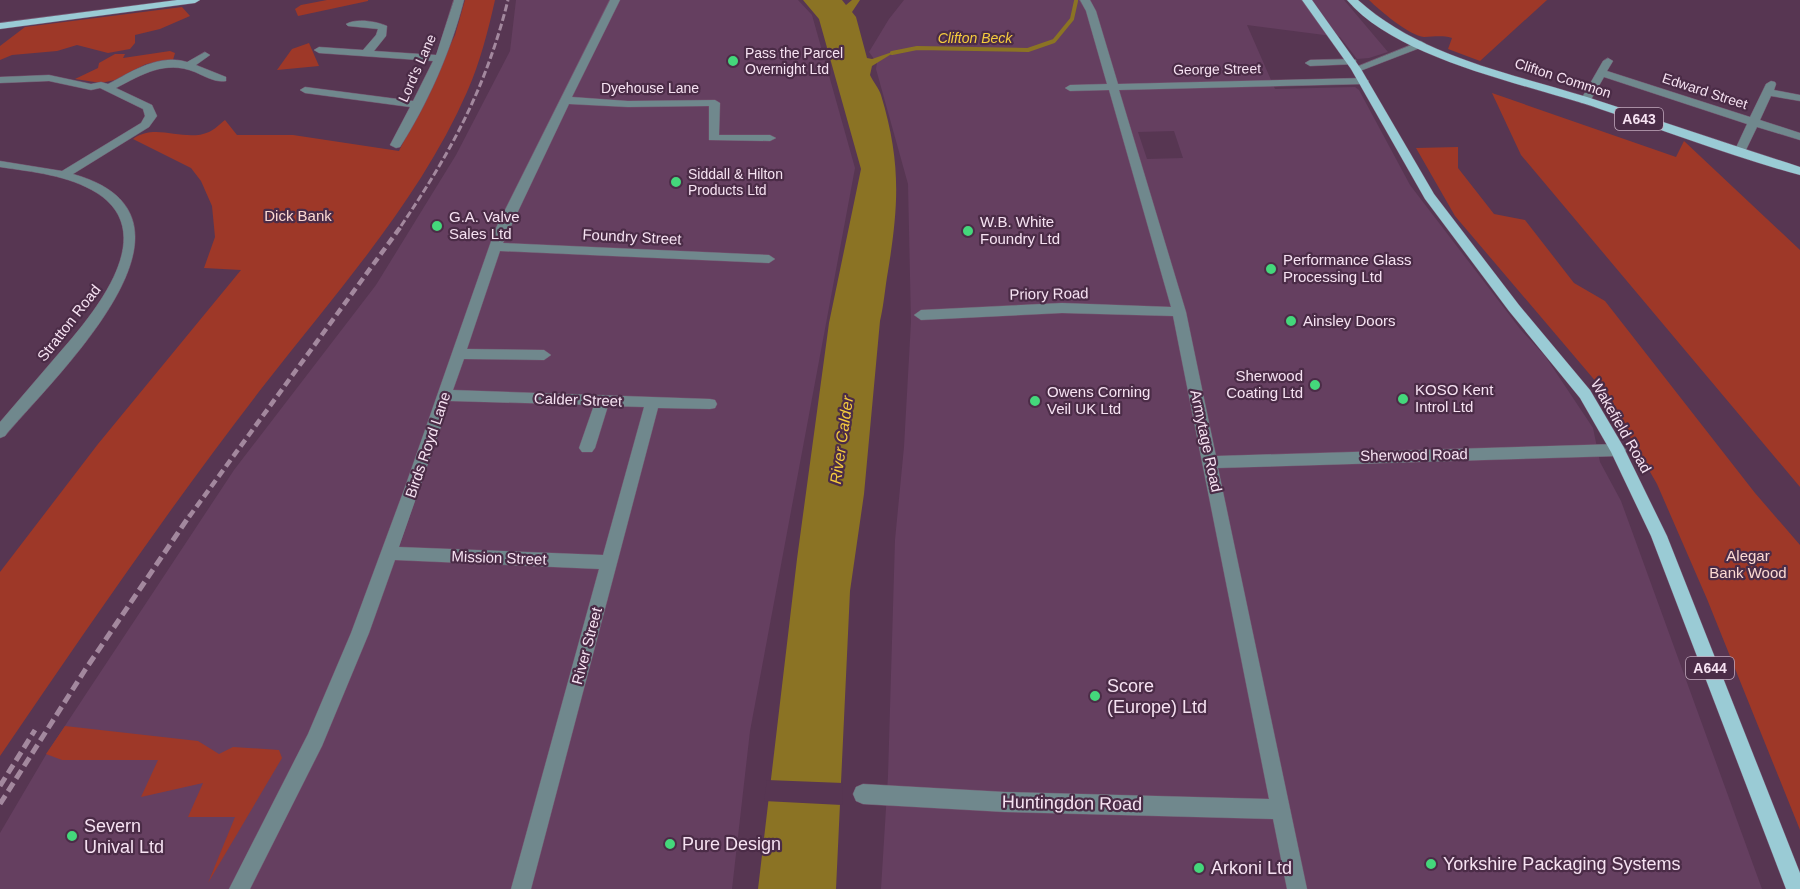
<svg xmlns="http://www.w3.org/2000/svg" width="1800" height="889" font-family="Helvetica,sans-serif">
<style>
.built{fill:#653f60;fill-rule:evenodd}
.green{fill:#9e3828}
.water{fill:#8b7324}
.pier{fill:#573652}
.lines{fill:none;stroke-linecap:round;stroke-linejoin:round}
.stream{stroke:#8b7324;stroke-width:4}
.minor-casing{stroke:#74556f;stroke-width:1}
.major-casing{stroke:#74556f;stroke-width:1}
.minor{fill:#70888d;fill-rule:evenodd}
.major{fill:#9acbd5;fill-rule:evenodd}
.rail-far2{stroke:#a3889e;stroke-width:3;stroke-dasharray:7 3;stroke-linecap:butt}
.rail-far1{stroke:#a3889e;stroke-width:4.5;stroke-dasharray:8 4.5;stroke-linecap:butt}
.rail{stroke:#a3889e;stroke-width:5;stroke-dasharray:10 5;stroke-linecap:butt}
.poi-dot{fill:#44d77b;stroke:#4b2c47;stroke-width:2}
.labels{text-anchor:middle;stroke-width:4.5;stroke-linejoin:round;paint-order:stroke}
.far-water-label{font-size:14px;font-style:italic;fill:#f6cc3e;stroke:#4b2c47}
.far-poi-label{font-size:14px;fill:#f6e2f2;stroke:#4b2c47;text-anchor:start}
.far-street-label{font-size:14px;fill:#f6e2f2;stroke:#4b2c47}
.shield{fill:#4b2c47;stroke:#c3abbf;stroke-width:1.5}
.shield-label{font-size:14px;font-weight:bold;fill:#f6e2f2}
.park-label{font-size:15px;fill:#fbd9d2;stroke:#4b2c47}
.poi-label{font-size:15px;fill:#f6e2f2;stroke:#4b2c47;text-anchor:start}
.street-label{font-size:15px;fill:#f6e2f2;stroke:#4b2c47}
.water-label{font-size:16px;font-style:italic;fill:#f6cc3e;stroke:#4b2c47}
.near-poi-label{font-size:18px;fill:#f6e2f2;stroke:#4b2c47;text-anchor:start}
.near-street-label{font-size:18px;fill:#f6e2f2;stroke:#4b2c47}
</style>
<rect width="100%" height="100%" fill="#573652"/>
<g class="built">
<polygon points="516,0 798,0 812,15 855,168 750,731 732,889 0,889 0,833 47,753 234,470 376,285 456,155 510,51"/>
<path d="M904,0H1344L1388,52L1369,58L1357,59L1340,37L1247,25L1275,89L1355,87L1359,90L1410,185L1521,330L1545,356L1593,428L1600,462L1621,501L1762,889H881L888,776L895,540L904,447L911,322L908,184L876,69L877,63L869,52L889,19ZM1174,131L1183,158L1147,159L1138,132Z"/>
</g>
<g class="green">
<polygon points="327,0 368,0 368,1 298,16 295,9 301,5"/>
<path d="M465,0H495C488,31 480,63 467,92C419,201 338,290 265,384C172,504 85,631 0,756V572L98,444L241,270L204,268L215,237L212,206L201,181L191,168L133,139C156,122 184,143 209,132C214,130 220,124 225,120L237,135H293L399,151L455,35Z"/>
<path d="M1369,0H1547L1480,61L1448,49L1452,38C1441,35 1434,37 1424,37C1410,36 1379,10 1369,0Z"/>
<polygon points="182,7 190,16 160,29 135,35 135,43 130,49 108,53 77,45 57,51 12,55 0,60 0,46 25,27"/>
<polygon points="309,43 319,66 277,70 292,49"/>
<polygon points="170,51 175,53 173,60 146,64 115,80 101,83 75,79 98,68 99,63 115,54 125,54 123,58"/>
<polygon points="1492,93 1676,157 1684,141 1800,250 1800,487 1521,155"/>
<polygon points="1458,147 1458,168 1494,214 1525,220 1574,283 1605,301 1755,493 1800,545 1800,830 1707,599 1657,484 1603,390 1455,216 1416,148"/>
<polygon points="65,726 198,741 219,754 233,747 279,750 282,758 208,883 235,817 188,817 203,783 141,797 158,760 62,760 46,754"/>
</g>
<path class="water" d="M803,0H842L846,5L852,0H860L852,12L856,17L867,58L872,59L898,50L872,66L870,75C873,82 879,88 881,95C901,161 899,204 888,271C885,288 884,304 880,321L864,494L850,591L836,889H758L797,559L829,323L861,169L819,19Z"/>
<polygon class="pier" points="767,780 843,783 842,805 764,801"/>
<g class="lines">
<polyline class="stream" points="892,53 917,48 1028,50 1054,41 1072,19 1076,1"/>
<g class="minor-casing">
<g id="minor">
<path d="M454,0H464C451,51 428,103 400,147L396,148L390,145L410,107L305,93L300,90L305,87L413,101L433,61L319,53L314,50L319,47L363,50L376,35L378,29L348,26L346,24C356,18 376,21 387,26L386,36L374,51L436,55Z"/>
<path d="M610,0H620L572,97L628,101L715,100L720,103L719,135H770L776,138L770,141L709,140V106L628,107L569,104L503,243L769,255L775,259L769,263L500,251L467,349L544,350L551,355L544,360L464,359L453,390L710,399L715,400L717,404L715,408L710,409L658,408L531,889H511L599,569L395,560L369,633L322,746L250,889H229L308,734L351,633L405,487L495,230ZM450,401L594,405L579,448L582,452H592L595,448L608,406L644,407L603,555L399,547Z"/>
<polygon points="1080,0 1090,0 1096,11 1118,84 1364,78 1369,81 1364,84 1119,90 1186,312 1216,456 1618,444 1623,446 1626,450 1623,454 1618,456 1218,468 1307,889 1287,889 1273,819 1005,812 863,804 856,801 853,794 856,787 863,784 1005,792 1269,799 1173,316 1062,313 921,320 914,315 921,310 1062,303 1171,307 1109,90 1070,91 1065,88 1070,85 1107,84 1086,11"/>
<polygon points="1421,41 1426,44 1425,46 1360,71 1351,69"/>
<path d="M205,52L210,55L196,65L226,77V81C216,83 204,76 195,72C165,60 143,74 116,88L152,105L157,116L149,127L73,174C226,217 54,377 5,436L0,438V422C18,401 36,380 54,359C88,320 164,236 97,193C68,175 33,172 0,167V161L62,171L141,123L145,116L143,109L100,88L91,90L49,81L0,83V77L49,75L91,84L101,82L108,84C131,72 159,53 187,62Z"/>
<polygon points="1608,58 1613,61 1607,71 1750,117 1766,84 1771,81 1775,82 1776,84 1774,90 1800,95 1800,101 1771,96 1760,120 1800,133 1800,140 1757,127 1744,154 1736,154 1734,152 1747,124 1604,77 1589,103 1581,103 1580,101 1603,61"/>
<polygon points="1352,59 1356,60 1356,64 1310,66 1305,63 1310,60"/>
</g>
</g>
<g class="major-casing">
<g id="major">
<polygon points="177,0 200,0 195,3 0,29 0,23"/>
<polygon points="1302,0 1312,0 1361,69 1434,194 1519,305 1590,390 1623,446 1667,536 1800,873 1800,889 1786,889 1651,536 1611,452 1580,398 1509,311 1425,199 1351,69"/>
<path d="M1347,0H1358C1420,56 1509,73 1587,97C1658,120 1729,144 1800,167V175C1733,157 1666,131 1600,109C1527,84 1398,60 1347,0Z"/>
</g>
</g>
<use href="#minor" class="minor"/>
<use href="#major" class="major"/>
<path class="rail-far2" d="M401,226C451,152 486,88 508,0"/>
<polyline class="rail-far1" points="189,517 402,225"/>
<g class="rail">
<polyline points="0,786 35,730"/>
<polyline points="0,804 85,670 190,515"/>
</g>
</g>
<g class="poi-dot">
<circle cx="733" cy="61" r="6"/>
<circle cx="676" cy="182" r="6"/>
<circle cx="437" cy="226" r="6"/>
<circle cx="968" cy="231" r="6"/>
<circle cx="1271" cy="269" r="6"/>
<circle cx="1291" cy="321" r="6"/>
<circle cx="1315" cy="385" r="6"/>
<circle cx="1403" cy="399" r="6"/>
<circle cx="1035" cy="401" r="6"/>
<circle cx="1095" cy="696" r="6"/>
<circle cx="72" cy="836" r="6"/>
<circle cx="670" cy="844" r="6"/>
<circle cx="1431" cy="864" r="6"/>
<circle cx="1199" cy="868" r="6"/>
</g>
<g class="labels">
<g class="far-water-label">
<text x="975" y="43">Clifton Beck</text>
</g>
<g class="far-poi-label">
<text x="745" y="58">Pass the Parcel<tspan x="745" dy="16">Overnight Ltd</tspan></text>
<text x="688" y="179">Siddall &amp; Hilton<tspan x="688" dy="16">Products Ltd</tspan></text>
</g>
<g class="far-street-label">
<text transform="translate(417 68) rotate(-66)" y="5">Lord's Lane</text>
<text transform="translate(1217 69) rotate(-1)" y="5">George Street</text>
<text transform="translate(1563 78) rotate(18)" y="5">Clifton Common</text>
<text x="650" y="93">Dyehouse Lane</text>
<text transform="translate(1705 91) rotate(18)" y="5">Edward Street</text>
</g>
<g class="shield">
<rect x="1615" y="108" width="48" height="22" rx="4.5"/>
<rect x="1686" y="657" width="48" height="22" rx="4.5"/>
</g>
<g class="shield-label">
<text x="1639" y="124">A643</text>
<text x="1710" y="673">A644</text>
</g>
<g class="park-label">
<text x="298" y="221">Dick Bank</text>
<text x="1748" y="561">Alegar<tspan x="1748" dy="17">Bank Wood</tspan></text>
</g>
<g class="poi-label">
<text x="449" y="222">G.A. Valve<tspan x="449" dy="17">Sales Ltd</tspan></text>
<text x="980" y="227">W.B. White<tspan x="980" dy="17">Foundry Ltd</tspan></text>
<text x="1283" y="265">Performance Glass<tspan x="1283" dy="17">Processing Ltd</tspan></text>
<text x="1303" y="326">Ainsley Doors</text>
<text x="1303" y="381" text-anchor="end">Sherwood<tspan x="1303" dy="17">Coating Ltd</tspan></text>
<text x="1415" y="395">KOSO Kent<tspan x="1415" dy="17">Introl Ltd</tspan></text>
<text x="1047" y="397">Owens Corning<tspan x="1047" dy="17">Veil UK Ltd</tspan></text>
</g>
<g class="street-label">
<text transform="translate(632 237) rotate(3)" y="5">Foundry Street</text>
<text transform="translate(1049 294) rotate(-1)" y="5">Priory Road</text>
<text transform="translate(69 323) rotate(-52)" y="5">Stratton Road</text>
<text transform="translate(578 400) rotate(2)" y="5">Calder Street</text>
<text transform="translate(1621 426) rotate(60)" y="5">Wakefield Road</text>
<text transform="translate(1206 441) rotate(78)" y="5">Armytage Road</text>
<text transform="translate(428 445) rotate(-71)" y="5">Birds Royd Lane</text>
<text transform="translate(1414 455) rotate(-1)" y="5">Sherwood Road</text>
<text transform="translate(499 558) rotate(2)" y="5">Mission Street</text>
<text transform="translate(587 646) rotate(-75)" y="5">River Street</text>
</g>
<g class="water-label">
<text transform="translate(841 440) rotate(-82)" y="6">River Calder</text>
</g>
<g class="near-poi-label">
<text x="1107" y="692">Score<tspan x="1107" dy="21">(Europe) Ltd</tspan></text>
<text x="84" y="832">Severn<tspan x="84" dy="21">Unival Ltd</tspan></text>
<text x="682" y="850">Pure Design</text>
<text x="1443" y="870">Yorkshire Packaging Systems</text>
<text x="1211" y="874">Arkoni Ltd</text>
</g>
<g class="near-street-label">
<text transform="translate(1072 803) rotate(1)" y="6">Huntingdon Road</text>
</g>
</g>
</svg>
